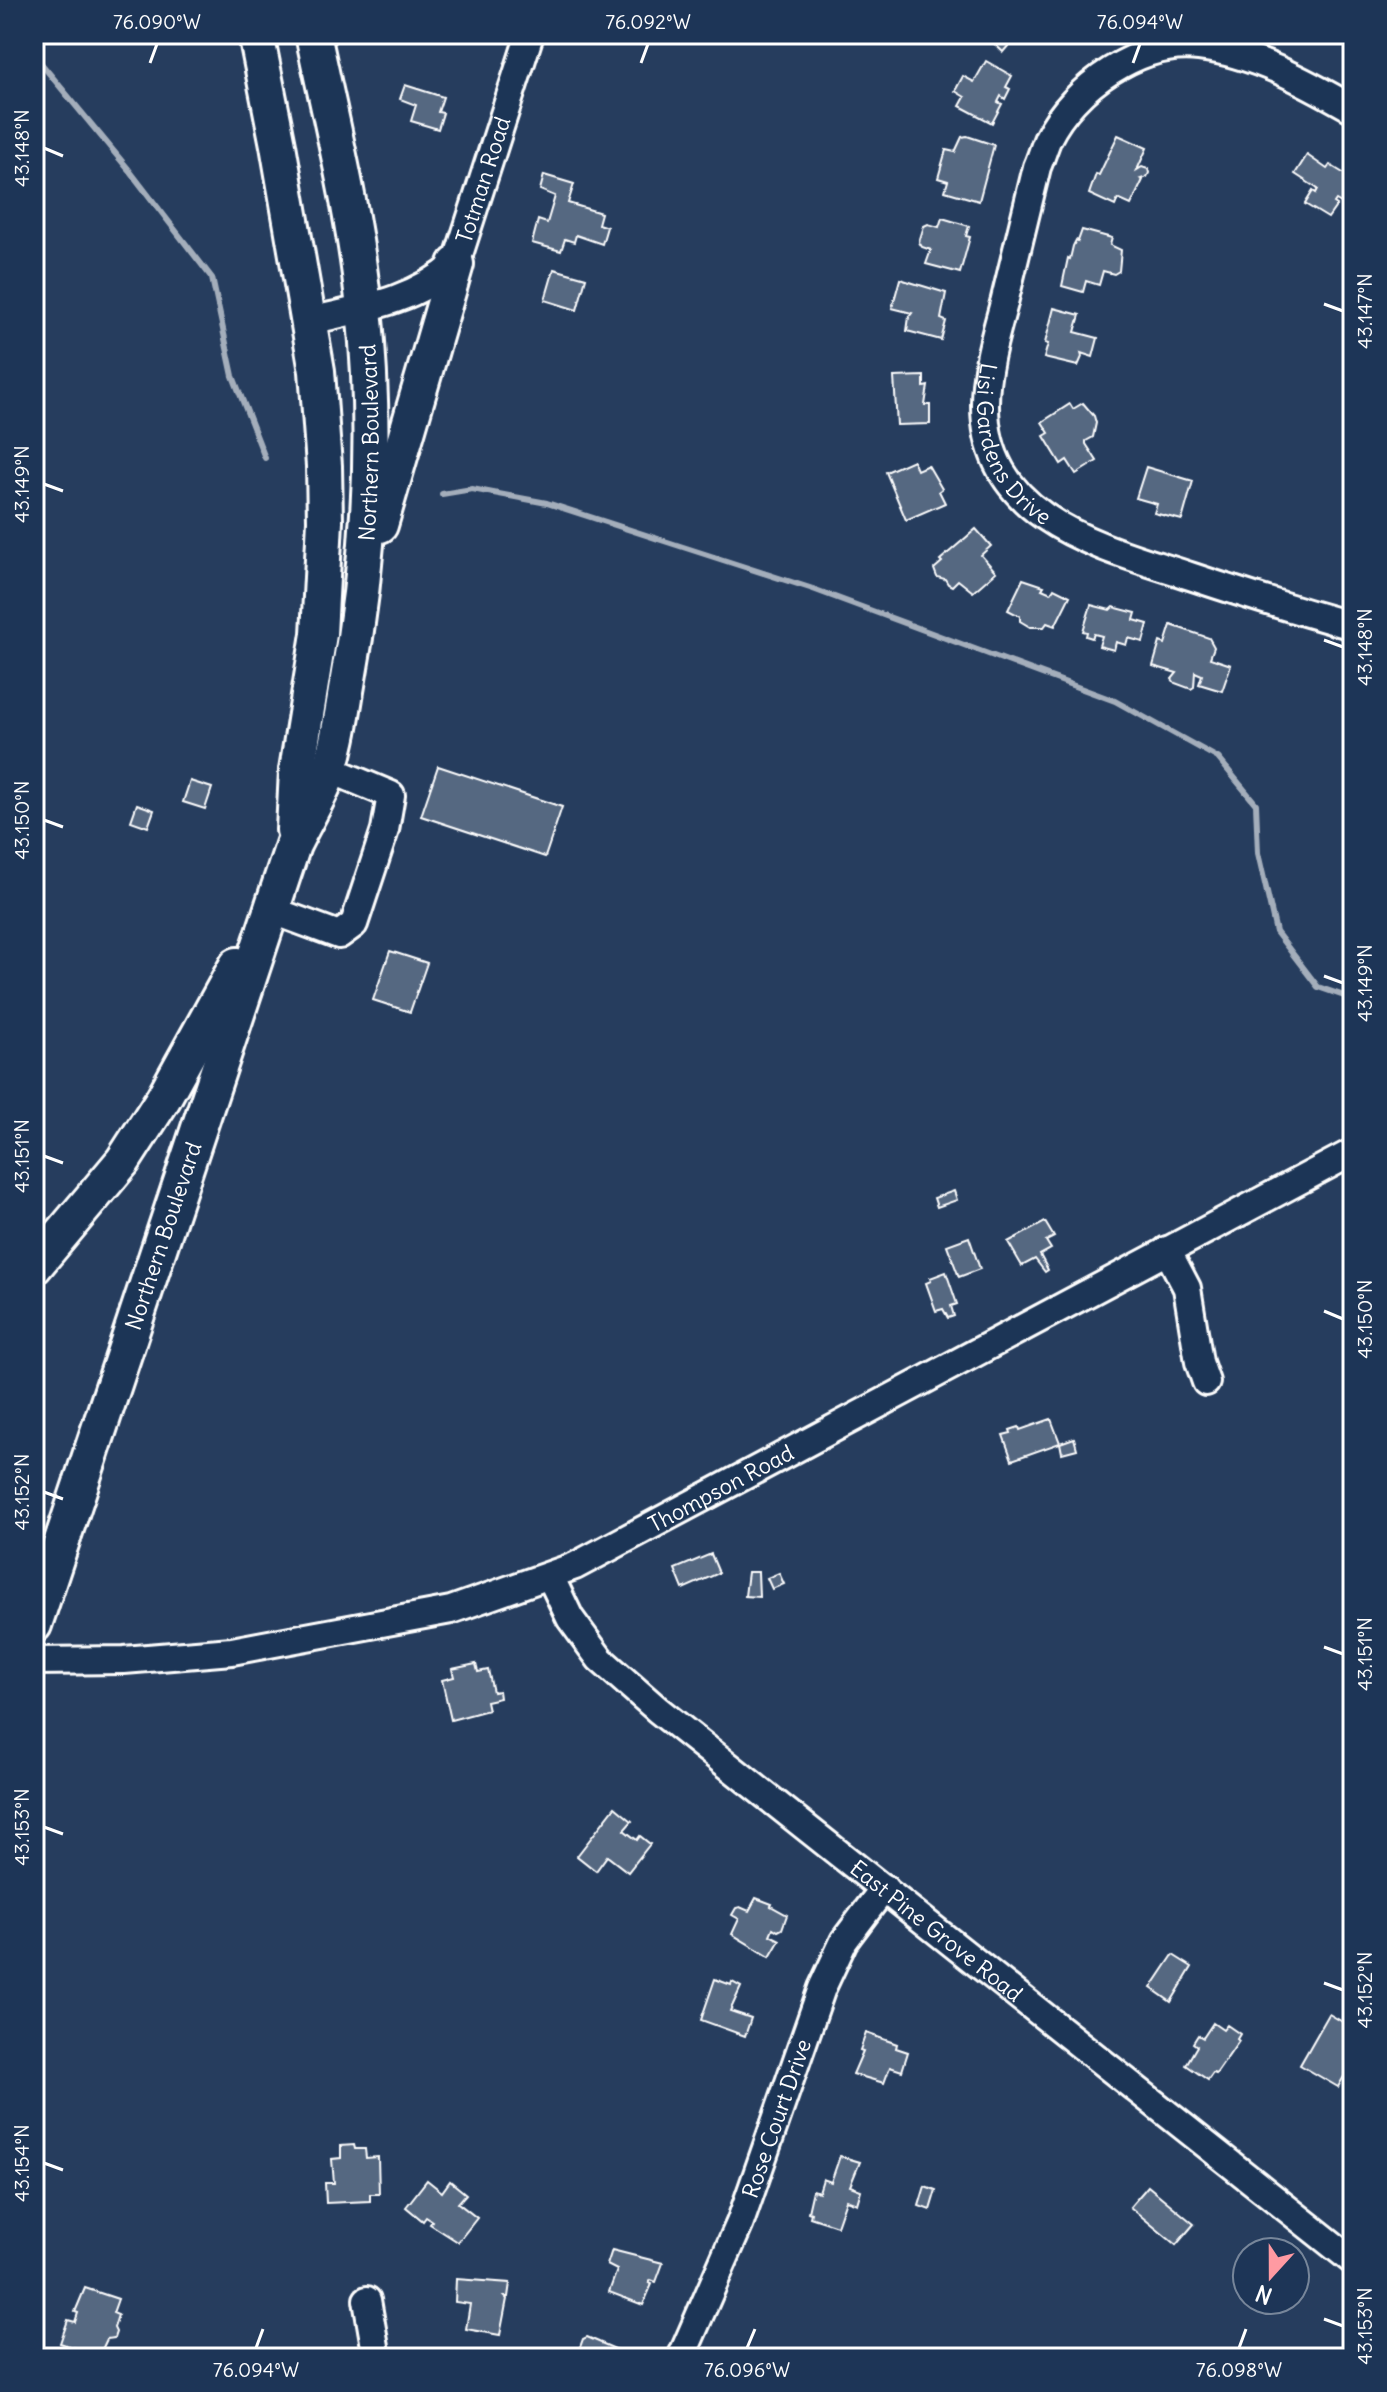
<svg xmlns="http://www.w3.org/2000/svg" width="1387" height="2392" font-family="Delius,sans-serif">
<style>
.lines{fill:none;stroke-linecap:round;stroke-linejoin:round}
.stream{stroke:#a4aebb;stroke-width:6}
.building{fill:#556781;stroke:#fff;stroke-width:2}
.minor-casing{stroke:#fff;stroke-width:32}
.major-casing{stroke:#fff;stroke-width:40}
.minor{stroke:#1d3557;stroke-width:26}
.major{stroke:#1d3557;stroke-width:34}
.ticks{fill:none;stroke:#fff;stroke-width:3}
.labels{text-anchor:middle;stroke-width:6;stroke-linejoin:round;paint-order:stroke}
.street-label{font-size:22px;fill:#fff;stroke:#1d3557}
.neatline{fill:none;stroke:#fff;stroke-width:3}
.ticks-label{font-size:20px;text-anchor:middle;fill:#fff}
</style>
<rect width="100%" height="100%" fill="#263d5e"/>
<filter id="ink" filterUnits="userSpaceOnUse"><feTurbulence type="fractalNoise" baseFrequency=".0125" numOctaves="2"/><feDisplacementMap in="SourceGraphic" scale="16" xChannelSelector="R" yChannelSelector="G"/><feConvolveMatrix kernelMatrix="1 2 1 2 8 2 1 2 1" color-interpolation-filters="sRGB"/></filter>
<g filter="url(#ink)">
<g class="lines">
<g class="stream">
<polyline points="34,55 129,170 212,278 233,376 265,458"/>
<polyline points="442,494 472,489 547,503 813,589 1115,701 1218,758 1256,804 1258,853 1276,932 1318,987 1353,999"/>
</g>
</g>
<g class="building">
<polygon points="984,34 1014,34 1015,38 1003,52"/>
<polygon points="986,61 1012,76 1006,87 1010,89 1005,99 1001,96 998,102 1002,104 992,123 960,106 965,97 955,91 963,76 974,82"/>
<polygon points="405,85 443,97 438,112 443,113 438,129 411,121 416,105 400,99"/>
<polygon points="1118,135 1147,148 1137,170 1142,167 1148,169 1149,173 1147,177 1141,179 1143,180 1131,205 1118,199 1115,206 1089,194 1096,174 1099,175"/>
<polygon points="967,136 994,145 979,201 945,191 948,181 938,178 946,150 955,152 962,137"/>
<polygon points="1307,155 1327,169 1330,165 1353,179 1353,199 1348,207 1336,200 1334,203 1337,205 1328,218 1305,204 1313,191 1316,193 1318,189 1295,174"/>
<polygon points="544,175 574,184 568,203 601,213 598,224 607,227 602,244 576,235 574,242 565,239 561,251 532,243 538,220 547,223 555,196 540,190"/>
<polygon points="942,218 969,226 966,236 970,237 960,273 926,264 931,250 922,247 919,242 924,226 928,224 939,227"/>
<polygon points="1082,230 1112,238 1110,245 1121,250 1119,271 1114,274 1103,271 1099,285 1086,281 1083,292 1062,286 1068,258 1070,259 1073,246 1076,240 1078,241"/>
<polygon points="554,269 586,278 577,310 545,300"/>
<polygon points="900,279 946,293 941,319 946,321 941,340 907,331 909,317 912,313 892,308"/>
<polygon points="1054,308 1080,315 1075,332 1098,338 1093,357 1081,353 1082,357 1078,366 1044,358 1048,344 1045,343"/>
<polygon points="924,376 924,387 928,386 925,405 930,405 930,424 897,425 894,377"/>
<polygon points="1083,403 1094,416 1096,423 1093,437 1086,441 1086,444 1097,461 1076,474 1067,460 1061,464 1044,436 1049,433 1042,422 1070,404 1073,409"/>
<polygon points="913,460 917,470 928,465 942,489 939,491 945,503 906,520 886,472"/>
<polygon points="1146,467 1193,481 1182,520 1154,513 1157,504 1136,498"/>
<polygon points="976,529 991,546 981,555 996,572 973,592 958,580 952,586 948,584 945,579 937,577 934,569 942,562 940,560"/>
<polygon points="1023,579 1044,586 1042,589 1051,593 1054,588 1070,596 1055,626 1047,623 1044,627 1030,627 1020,621 1020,616 1008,610"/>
<polygon points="1091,605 1110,610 1113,607 1136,613 1134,620 1148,624 1143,642 1128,638 1126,645 1116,642 1114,650 1099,646 1102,636 1094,634 1092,638 1086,636 1087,632 1083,631"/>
<polygon points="1171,625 1209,638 1214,647 1210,658 1231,665 1222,691 1199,684 1202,675 1195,672 1194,687 1191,689 1175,683 1172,679 1177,673 1153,666 1160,642 1165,644"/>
<polygon points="438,766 562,807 545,857 421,816"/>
<polygon points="190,781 212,788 205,809 183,802"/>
<polygon points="137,804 154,810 148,827 131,821"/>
<polygon points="390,951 427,963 410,1012 373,1000"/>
<polygon points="954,1191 957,1200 937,1207 934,1198"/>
<polygon points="1045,1222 1054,1237 1046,1241 1051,1249 1040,1255 1048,1270 1045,1272 1035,1259 1022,1266 1008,1242"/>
<polygon points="969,1237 980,1269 959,1277 947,1245"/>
<polygon points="946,1272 957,1304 951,1306 954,1316 948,1318 943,1309 936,1311 926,1283 931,1281 930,1278"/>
<polygon points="1051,1419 1060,1443 1012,1460 1003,1435 1011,1433 1010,1430 1019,1427 1020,1430"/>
<polygon points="1074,1438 1077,1449 1062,1453 1060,1443"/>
<polygon points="711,1554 719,1573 683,1589 675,1569"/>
<polygon points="748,1572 758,1572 759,1597 745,1596"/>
<polygon points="779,1573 784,1584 772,1589 767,1578"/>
<polygon points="476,1664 478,1672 488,1670 493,1692 499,1691 500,1698 486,1701 488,1710 451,1720 442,1680 454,1677 452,1669"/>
<polygon points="615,1807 632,1821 624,1830 637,1840 640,1836 650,1844 628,1872 607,1856 596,1871 577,1856"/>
<polygon points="756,1898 772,1904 771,1906 787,1915 782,1929 778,1931 773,1928 770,1935 780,1940 770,1957 732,1934 739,1919 732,1915 736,1908 740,1907 749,1911"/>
<polygon points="1173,1955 1192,1967 1171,2002 1151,1988"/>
<polygon points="715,1979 731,1985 732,1982 741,1987 730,2011 751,2018 745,2036 701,2020"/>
<polygon points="1329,2014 1353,2028 1353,2061 1338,2087 1300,2065"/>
<polygon points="1213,2023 1223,2030 1227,2025 1240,2034 1237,2039 1239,2041 1216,2074 1213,2073 1208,2080 1186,2065 1197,2046 1193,2043 1198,2035 1203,2038"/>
<polygon points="866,2033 897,2044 896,2048 908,2052 902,2071 890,2067 884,2083 853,2074 863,2051 860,2050"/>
<polygon points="354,2145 355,2149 365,2149 366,2158 378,2157 379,2194 370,2194 370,2201 326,2203 325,2183 334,2183 332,2159 341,2158 341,2146"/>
<polygon points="840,2156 860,2162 850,2186 861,2190 857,2204 846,2200 837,2226 810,2217 811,2213 808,2212 813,2190 819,2192 823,2179 831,2182"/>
<polygon points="427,2180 442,2192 450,2181 466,2194 458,2203 477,2218 458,2242 430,2224 432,2221 426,2217 423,2221 406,2207"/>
<polygon points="925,2186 936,2190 930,2210 919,2206"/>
<polygon points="1148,2186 1194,2224 1176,2245 1130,2207"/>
<polygon points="612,2250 663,2263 656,2282 651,2280 649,2283 652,2284 643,2305 609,2292 617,2270 607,2265"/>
<polygon points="456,2279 510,2283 508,2297 505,2297 507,2299 500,2335 466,2329 470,2304 455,2302"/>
<polygon points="85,2288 118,2299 113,2313 118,2315 114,2328 116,2332 114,2338 107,2339 98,2358 82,2355 84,2351 60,2343 68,2320 75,2322 78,2313 75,2312"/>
<polygon points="587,2337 620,2351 617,2358 576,2358 583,2339"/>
</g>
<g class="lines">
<g class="minor-casing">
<g id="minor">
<path id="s1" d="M1353,109C1306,82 1253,53 1199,47C1140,40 1073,87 1048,138C1044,147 1041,158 1037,167C1026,212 1015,258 1004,303C995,336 985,370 985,404C984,520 1102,547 1190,576C1244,594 1298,611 1353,626"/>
<path id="s2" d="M309,321C361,309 415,301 456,264L530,34"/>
<polyline points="271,910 339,935 354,924 385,830 391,795 329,769"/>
<polyline points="1167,1250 1187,1288 1199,1362 1206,1382"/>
<path id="s3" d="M550,1576L570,1618L600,1659L658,1710L1353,2261"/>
<path id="s4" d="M34,1661L124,1660L232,1651L451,1610L575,1566L1353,1152"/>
<polyline points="367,2300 377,2358"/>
<path id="s5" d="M681,2358L740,2223L822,1988L844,1941L884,1888"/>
</g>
</g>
<g class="major-casing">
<g id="major">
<polyline points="256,34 278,145 317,371 324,466 325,521 319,634 297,770 294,830"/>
<polyline points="380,525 456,264"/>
<polyline points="34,1267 123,1161 163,1099 237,965"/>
<path id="s6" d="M34,1625L293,845C304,822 319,798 328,774C338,746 342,714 347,685C370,561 377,434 364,309C355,217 332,125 313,34"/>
</g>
</g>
<use href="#minor" class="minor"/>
<use href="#major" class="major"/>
</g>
</g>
<path class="ticks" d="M150,63L157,44M641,63L648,44M1133,63L1140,44M44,148L63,156M1324,304L1343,311M44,484L63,491M1324,640L1343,647M44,820L63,827M1324,976L1343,983M44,1156L63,1163M1324,1311L1343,1319M44,1492L63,1499M1324,1647L1343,1654M44,1827L63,1834M1324,1983L1343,1990M44,2163L63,2170M1324,2319L1343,2326M256,2348L263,2329M747,2348L755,2329M1239,2348L1246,2329"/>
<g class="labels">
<g class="street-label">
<text dy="8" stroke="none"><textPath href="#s2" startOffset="248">Totman Road</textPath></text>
<text dy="8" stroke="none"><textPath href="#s1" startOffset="676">Lisi Gardens Drive</textPath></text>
<text dy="8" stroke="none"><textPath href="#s6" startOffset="1236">Northern Boulevard</textPath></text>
<text dy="8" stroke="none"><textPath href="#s6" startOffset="410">Northern Boulevard</textPath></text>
<text dy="8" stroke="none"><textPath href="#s4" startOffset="718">Thompson Road</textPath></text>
<text dy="8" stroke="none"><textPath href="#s3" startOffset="530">East Pine Grove Road</textPath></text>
<text dy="8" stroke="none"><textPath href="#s5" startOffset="258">Rose Court Drive</textPath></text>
</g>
</g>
<rect width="1387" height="2392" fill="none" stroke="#1d3557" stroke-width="88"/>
<g transform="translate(1271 2276) rotate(201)"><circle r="38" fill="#1d3557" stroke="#77869a" stroke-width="2"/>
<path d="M0-6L14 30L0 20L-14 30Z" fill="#ff9aa2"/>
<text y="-12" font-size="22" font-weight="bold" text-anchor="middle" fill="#ffffff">N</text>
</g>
<rect x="44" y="44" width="1299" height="2304" class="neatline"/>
<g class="ticks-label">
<text x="157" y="29">76.090°W</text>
<text x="648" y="29">76.092°W</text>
<text x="1140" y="29">76.094°W</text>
<text transform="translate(22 148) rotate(-90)" y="7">43.148°N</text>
<text transform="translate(1365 311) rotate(-90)" y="7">43.147°N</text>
<text transform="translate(22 484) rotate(-90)" y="7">43.149°N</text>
<text transform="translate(1365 647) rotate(-90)" y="7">43.148°N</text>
<text transform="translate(22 820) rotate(-90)" y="7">43.150°N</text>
<text transform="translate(1365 983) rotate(-90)" y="7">43.149°N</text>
<text transform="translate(22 1156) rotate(-90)" y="7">43.151°N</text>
<text transform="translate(1365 1319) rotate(-90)" y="7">43.150°N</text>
<text transform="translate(22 1492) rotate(-90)" y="7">43.152°N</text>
<text transform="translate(1365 1654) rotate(-90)" y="7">43.151°N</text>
<text transform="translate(22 1827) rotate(-90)" y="7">43.153°N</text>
<text transform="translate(1365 1990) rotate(-90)" y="7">43.152°N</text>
<text transform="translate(22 2163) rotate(-90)" y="7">43.154°N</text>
<text transform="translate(1365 2326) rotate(-90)" y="7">43.153°N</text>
<text x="256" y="2377">76.094°W</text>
<text x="747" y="2377">76.096°W</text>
<text x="1239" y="2377">76.098°W</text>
</g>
</svg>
